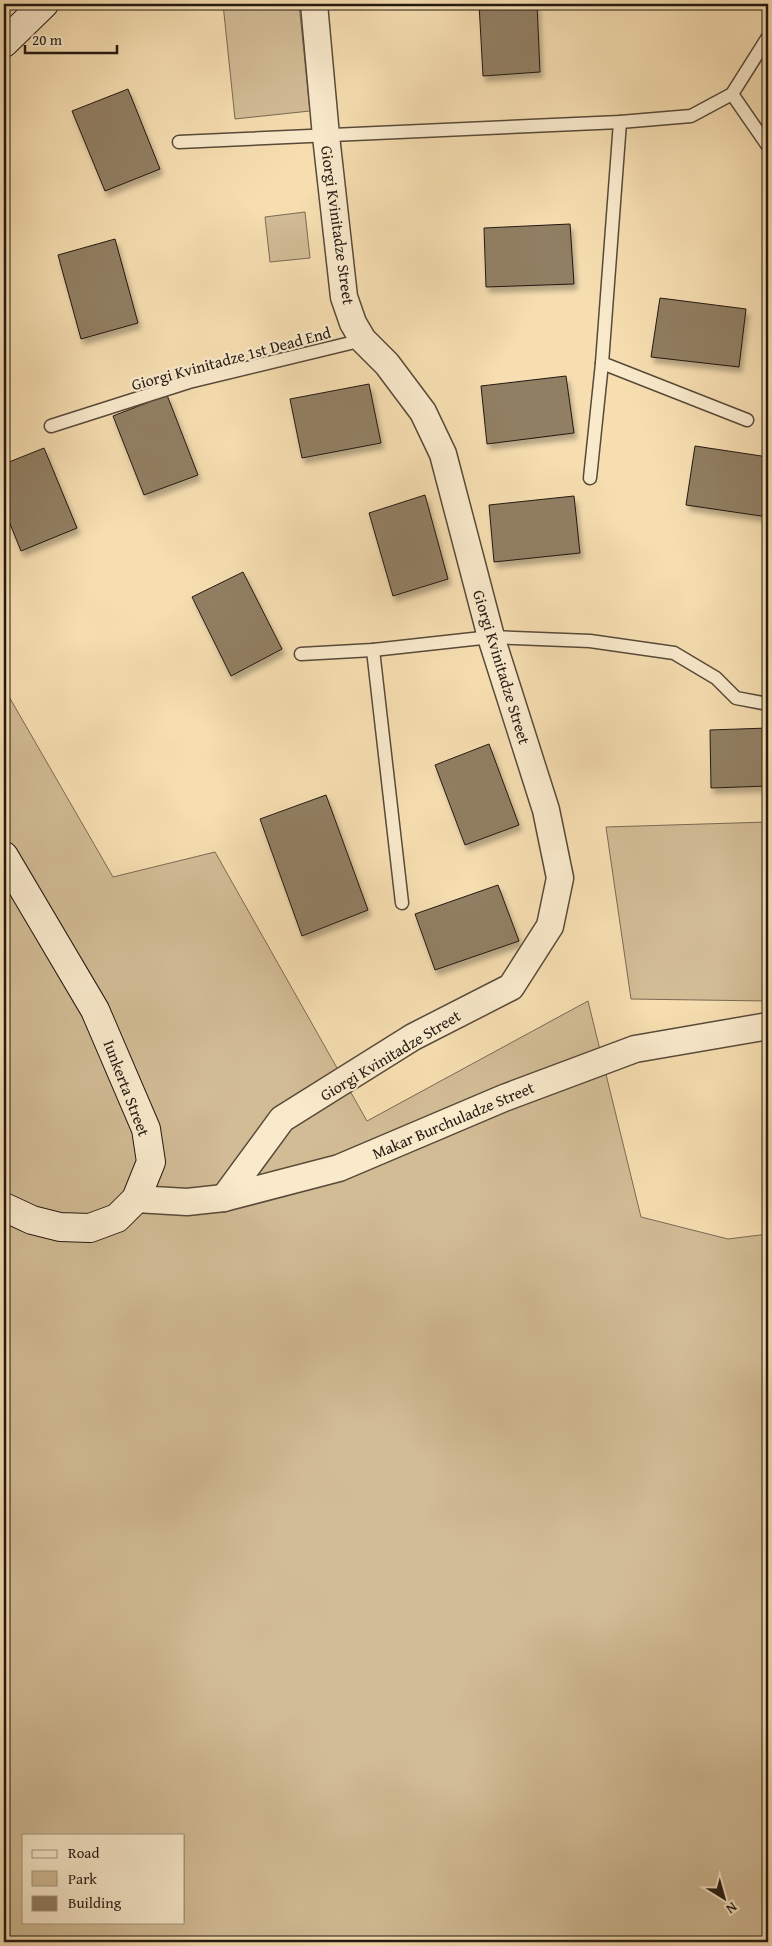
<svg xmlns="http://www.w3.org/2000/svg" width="772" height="1946" font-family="'Gentium Book Plus',serif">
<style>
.green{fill:#d2bc96;stroke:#7a6a54;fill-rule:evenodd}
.building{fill:#917f64;stroke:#231811;filter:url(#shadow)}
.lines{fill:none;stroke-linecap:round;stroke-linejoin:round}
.service-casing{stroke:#584a39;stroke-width:15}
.minor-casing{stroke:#584a39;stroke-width:29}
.secondary-casing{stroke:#231811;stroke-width:30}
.service{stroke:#f9eacc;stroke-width:12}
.minor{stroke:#f9eacc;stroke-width:26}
.secondary{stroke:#f9eacc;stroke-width:28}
.labels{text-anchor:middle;stroke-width:4.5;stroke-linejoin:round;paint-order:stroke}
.street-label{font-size:16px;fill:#231811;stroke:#f9eacc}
</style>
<defs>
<filter id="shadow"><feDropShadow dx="3" dy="5.5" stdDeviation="2.5" flood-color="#0004"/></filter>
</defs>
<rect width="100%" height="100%" fill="#f6deb1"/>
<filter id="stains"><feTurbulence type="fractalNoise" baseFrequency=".004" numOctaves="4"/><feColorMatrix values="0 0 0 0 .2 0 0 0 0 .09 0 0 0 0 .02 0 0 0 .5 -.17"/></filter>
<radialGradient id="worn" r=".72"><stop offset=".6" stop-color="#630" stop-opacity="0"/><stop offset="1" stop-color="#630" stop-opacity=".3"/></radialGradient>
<g class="green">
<polygon points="223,4 299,4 310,111 235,119"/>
<polygon points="305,212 310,258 270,262 265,217"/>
<path d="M4,688L113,877L215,852L367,1121L588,1001L641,1217L728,1239L768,1234V1942H4ZM24,1835H184V1922H24Z"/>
<polygon points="768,822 768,1001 631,999 606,827"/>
</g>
<g class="building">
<polygon points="479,4 537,4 540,72 483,76"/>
<polygon points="128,89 160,169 105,191 72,111"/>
<polygon points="570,224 574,284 486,287 484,228"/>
<polygon points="115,239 138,323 81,339 58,255"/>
<polygon points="660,298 746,309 739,367 651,357"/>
<polygon points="566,376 574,433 487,444 481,386"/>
<polygon points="369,384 381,443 302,458 290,399"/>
<polygon points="167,395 198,475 144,495 113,416"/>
<polygon points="695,446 768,457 768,517 686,505"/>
<polygon points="44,448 77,528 21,551 4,509 4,464"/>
<polygon points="425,495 448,579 393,596 369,513"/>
<polygon points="574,496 580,553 494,562 489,505"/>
<polygon points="243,572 282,649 231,676 192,597"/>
<polygon points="768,728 768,786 711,788 710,730"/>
<polygon points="489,744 519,825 465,845 435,765"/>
<polygon points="326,795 368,910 302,936 260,819"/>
<polygon points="498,885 519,941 435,970 415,914"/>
</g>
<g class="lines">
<g class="service-casing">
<g id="service">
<polyline points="732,94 768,146"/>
<polyline points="620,122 602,363 747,420"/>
<polyline points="179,142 620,122 691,116 732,94 768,37"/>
<polyline points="51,426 189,382 363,340"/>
<polyline points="590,478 602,363"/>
<polyline points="373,650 402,903"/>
<polyline points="301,654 373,650 491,637 590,641 674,653 716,678 736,698 768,704"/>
</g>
</g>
<g class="minor-casing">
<g id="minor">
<polyline points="224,1198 282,1119 413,1037 511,987 550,926 560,878 546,810 491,637 443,454 423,412 387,364 363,340 353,323 344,297 326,136 314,4"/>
<polyline points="136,1199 187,1202 224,1198 339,1168 504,1098 635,1049 768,1026"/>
</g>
</g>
<g class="secondary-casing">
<g id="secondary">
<polyline points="4,43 44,4"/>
<polyline points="4,856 95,1010 146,1129 151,1162 136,1199 117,1218 90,1228 60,1227 32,1220 4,1207"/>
</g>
</g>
<use href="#service" class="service"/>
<use href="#minor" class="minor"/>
<use href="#secondary" class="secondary"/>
</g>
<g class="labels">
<g class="street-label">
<text transform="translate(338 225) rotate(82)" y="6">Giorgi Kvinitadze Street</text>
<text transform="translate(231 358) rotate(-15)" y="6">Giorgi Kvinitadze 1st Dead End</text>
<text transform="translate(502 667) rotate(73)" y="6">Giorgi Kvinitadze Street</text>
<text transform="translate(390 1055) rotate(-31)" y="6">Giorgi Kvinitadze Street</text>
<text transform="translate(127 1088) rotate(69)" y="6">Iunkerta Street</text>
<text transform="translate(453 1120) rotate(-23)" y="6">Makar Burchuladze Street</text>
</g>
</g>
<rect width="772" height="1946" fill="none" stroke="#f6deb1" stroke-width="20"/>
<rect x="5" y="5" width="762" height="1936" fill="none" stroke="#231811" stroke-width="2.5"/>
<rect x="10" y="10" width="752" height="1926" fill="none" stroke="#231811"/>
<rect x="22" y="1834" width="162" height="90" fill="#f9eacc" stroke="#a39681"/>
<rect x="32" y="1850" width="25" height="8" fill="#f9eacc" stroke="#a39681"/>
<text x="68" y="1858" font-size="15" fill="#231811">Road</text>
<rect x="32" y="1871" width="25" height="15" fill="#d2bc96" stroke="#a39681"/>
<text x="68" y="1884" font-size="15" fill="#231811">Park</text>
<rect x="32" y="1896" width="25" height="15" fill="#917f64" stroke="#a39681"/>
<text x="68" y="1908" font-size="15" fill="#231811">Building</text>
<g transform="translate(724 1898) rotate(143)" stroke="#f9eacc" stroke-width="4" paint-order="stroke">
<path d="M0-4L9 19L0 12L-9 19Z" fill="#231811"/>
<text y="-8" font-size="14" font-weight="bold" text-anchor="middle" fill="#231811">N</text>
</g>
<path d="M25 45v8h92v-8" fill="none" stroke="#231811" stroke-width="2.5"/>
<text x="32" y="45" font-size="15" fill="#231811" stroke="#f9eacc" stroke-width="4" paint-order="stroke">20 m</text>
<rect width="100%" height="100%" filter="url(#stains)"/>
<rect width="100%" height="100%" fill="url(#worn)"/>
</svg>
